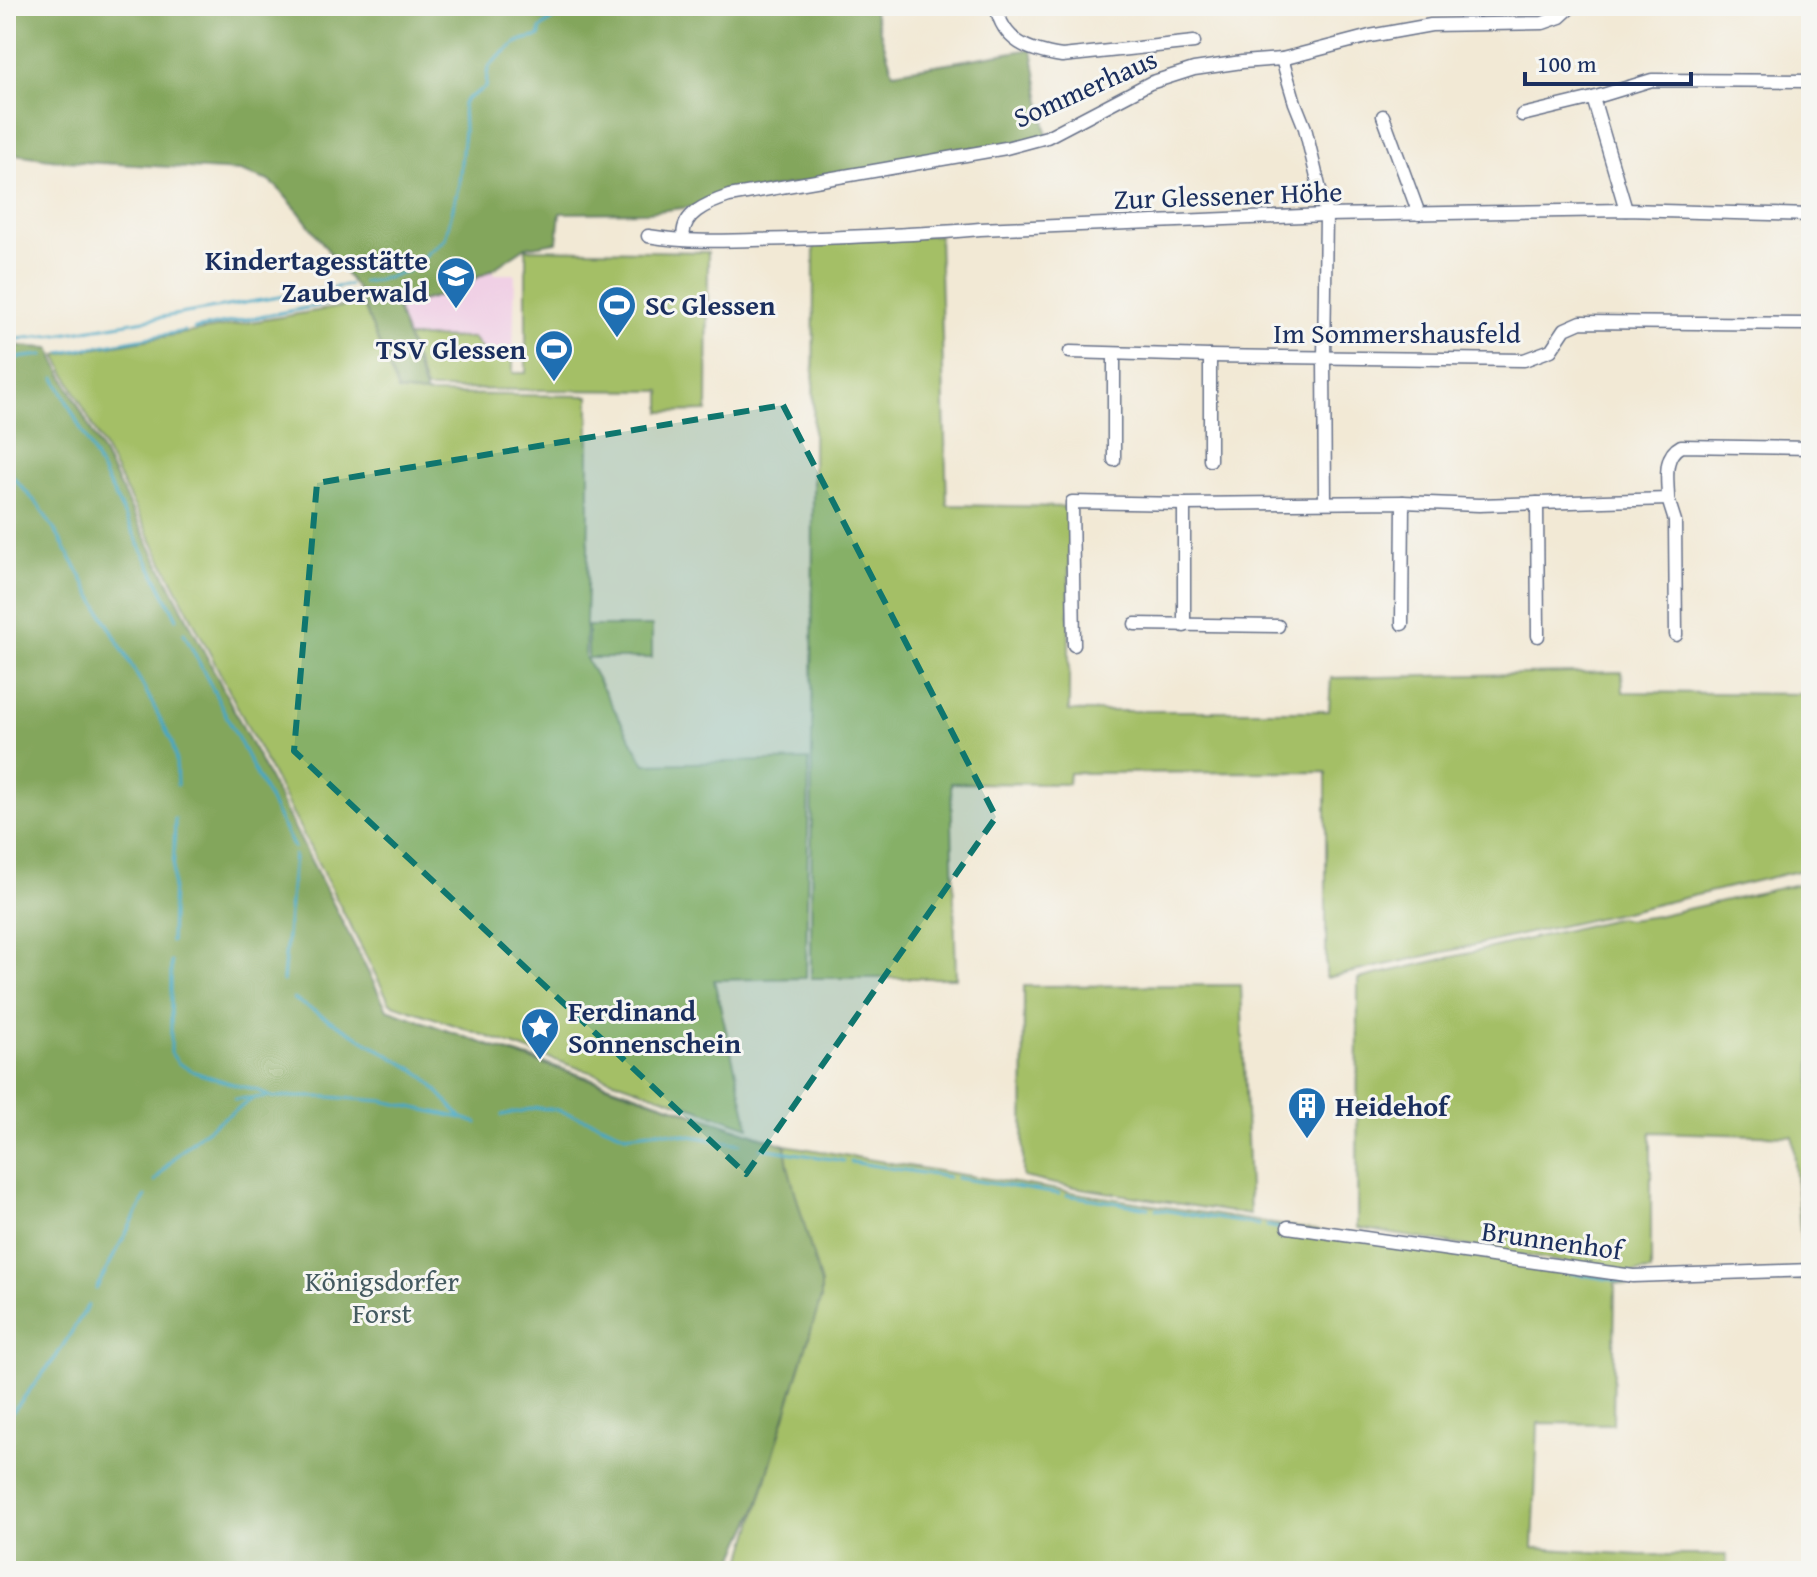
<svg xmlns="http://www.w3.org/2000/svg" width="1817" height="1577" font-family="'Gentium Book Plus',serif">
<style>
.built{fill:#f0d0e5}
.green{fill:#a4bf66;stroke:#607762;stroke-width:2}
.forest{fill:#83a65b;stroke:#4f6a5c;stroke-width:2}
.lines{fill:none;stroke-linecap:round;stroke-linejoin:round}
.stream{stroke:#45a8c5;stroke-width:3}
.minor-casing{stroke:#667088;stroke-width:15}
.minor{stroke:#fff;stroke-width:12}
.marked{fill:#0f766e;fill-opacity:0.2;stroke:#0f766e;stroke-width:6;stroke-dasharray:16 10;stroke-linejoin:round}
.labels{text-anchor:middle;stroke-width:6;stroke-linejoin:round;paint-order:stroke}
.street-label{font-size:28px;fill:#1b2f5e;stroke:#f6f6f2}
.poi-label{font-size:28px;font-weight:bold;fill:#1b2f5e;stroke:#f6f6f2;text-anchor:start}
.park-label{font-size:28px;fill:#445a60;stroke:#f6f6f2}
</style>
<rect width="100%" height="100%" fill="#f6f6f2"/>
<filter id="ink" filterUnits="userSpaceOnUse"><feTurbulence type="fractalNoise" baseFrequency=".0125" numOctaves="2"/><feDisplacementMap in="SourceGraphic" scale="16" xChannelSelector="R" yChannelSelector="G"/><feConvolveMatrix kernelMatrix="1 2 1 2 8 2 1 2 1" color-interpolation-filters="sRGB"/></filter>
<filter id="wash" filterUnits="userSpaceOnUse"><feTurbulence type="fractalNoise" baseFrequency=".006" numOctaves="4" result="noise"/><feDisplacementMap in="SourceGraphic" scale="32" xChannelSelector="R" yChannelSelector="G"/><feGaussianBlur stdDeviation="1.8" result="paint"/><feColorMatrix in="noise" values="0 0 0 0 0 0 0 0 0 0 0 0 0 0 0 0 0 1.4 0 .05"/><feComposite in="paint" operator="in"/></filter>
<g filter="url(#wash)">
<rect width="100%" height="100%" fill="#f2e9d5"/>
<polygon class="built" points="492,270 495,274 515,274 513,356 483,351 473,338 407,337 397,308 449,293"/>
<g class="green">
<polygon points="939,235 947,505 1069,507 1069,711 1329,711 1331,678 1622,672 1623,692 1811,694 1811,869 1802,870 1629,911 1326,978 1326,772 1069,773 1068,784 951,783 956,978 811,978 814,241"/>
<polygon points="526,249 708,252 707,411 661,412 661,391 426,389 407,337 473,338 483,351 513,356 513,373 526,373"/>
<polygon points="363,303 399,391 426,394 589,396 589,518 585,657 645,764 809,760 806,978 714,980 749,1127 390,1003 56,355"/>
<rect x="588" y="626" width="64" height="32"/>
<polygon points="1811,881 1811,1268 1803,1268 1793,1136 1651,1132 1651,1271 1630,1273 1357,1228 1358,979 1619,918 1628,920 1656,916"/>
<polygon points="1241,985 1250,1215 1055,1184 1023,1177 1024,986"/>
<polygon points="387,1009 493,1047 540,1061 785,1145 932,1170 1627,1280 1627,1285 1615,1283 1613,1424 1538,1423 1533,1548 1640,1555 1726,1555 1727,1571 739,1571 816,1312 730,1571 6,1571"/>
<polygon points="1811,1274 1811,1279 1637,1286 1637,1281"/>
</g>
<g class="forest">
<polygon points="6,6 872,6 893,72 1032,49 1047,137 729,196 698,209 692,207 648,212 560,213 557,242 526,247 492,270 449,293 397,308 426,394 398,391 357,289 299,212 278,188 269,181 240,171 65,161 6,153"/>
<polygon points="6,344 29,347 50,348 56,362 387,1009 493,1047 785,1145 788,1166 821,1285 821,1298 756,1511 735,1557 730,1571 6,1571"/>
</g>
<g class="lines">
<g class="stream">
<path d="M363,282C377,281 406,274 417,265C422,261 425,255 430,251C435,247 440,245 445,239L459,184L464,131L463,104L467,99L486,87C487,81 486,73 489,67C492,62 515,43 520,41C526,38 534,38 540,36V29L554,18V12L558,9H564L566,6"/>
<polyline points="194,329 359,298"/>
<polyline points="8,340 57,335 349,285"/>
<polyline points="61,353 185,331"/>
<polyline points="6,359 43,355"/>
<polyline points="55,378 177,619"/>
<polyline points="6,469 39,506 57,534 147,693 172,742 176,761 177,785"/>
<polyline points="184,633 294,848"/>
<polyline points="171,942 175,819"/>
<polyline points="171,962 171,1053 178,1063 194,1072 239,1086 254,1089 271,1097 329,1097 383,1101 462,1118"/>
<polyline points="283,981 294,855"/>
<polyline points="294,999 423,1075 462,1118 477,1123"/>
<polyline points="235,1099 267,1097"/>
<polyline points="502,1115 536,1108 554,1109 592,1121 626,1135 659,1131 741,1144"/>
<polyline points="761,1148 844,1161"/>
<polyline points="851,1162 948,1177"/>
<polyline points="957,1178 1059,1194"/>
<path d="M155,1181C179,1146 218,1121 254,1098"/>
<polyline points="1067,1195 1149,1208"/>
<polyline points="1156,1209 1259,1225"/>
<polyline points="1267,1226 1283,1229"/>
<polyline points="1569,1273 1627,1282"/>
<polyline points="1740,1280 1811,1277"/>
<polyline points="1701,1281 1732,1280"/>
<polyline points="1637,1283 1690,1281"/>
<polyline points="96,1289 146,1196"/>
<polyline points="6,1420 56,1357 88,1305"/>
</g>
</g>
</g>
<g filter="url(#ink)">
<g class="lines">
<g class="minor-casing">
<g id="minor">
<path d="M996,6C1003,42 1029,51 1062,56L1194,42"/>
<polyline points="1282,59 1295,103 1305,128 1326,215 1324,359 1325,502"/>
<polyline points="1593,98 1626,210"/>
<polyline points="1522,115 1593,98 1652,80 1811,81"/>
<polyline points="1383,116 1419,214"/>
<path d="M648,236C695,244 742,240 789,239C853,237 917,235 980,229L1326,215L1626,210L1811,215"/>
<path d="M684,240C679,214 708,203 729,196L1006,148L1047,137L1150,83L1194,69L1242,62L1282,59L1370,36L1431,25L1543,23L1560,17L1572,6"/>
<polyline points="1070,352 1210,356 1524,360 1551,350 1565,329 1581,322 1811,324"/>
<polyline points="1114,354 1114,460"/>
<polyline points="1210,356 1210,460"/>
<polyline points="1668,499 1675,521 1676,635"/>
<polyline points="1537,503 1538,636"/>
<polyline points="1184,504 1184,626"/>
<polyline points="1135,624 1278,626"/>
<polyline points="1402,624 1403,502"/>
<path d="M1074,645L1072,502L1184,504L1403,502L1479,505L1668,499C1668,480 1662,456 1681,446L1811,448"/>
<polyline points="1288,1227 1633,1276 1811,1270"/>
</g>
</g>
<use href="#minor" class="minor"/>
</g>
</g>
<path class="marked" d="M783,405L996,817L746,1174L294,751L317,483Z"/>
<defs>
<g id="school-pin" transform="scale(2)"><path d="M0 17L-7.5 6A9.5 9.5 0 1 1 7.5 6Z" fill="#1f6fb2" stroke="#f6f6f2"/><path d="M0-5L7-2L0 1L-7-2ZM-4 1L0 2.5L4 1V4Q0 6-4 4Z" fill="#fff"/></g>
<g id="stadium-pin" transform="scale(2)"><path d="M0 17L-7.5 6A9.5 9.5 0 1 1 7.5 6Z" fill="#1f6fb2" stroke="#f6f6f2"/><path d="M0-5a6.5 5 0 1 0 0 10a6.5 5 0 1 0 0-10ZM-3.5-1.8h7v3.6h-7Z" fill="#fff"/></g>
<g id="sight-pin" transform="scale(2)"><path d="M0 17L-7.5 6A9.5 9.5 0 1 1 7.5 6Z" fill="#1f6fb2" stroke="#f6f6f2"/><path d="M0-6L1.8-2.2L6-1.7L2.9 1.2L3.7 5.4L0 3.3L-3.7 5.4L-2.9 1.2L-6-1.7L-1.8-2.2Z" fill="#fff"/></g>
<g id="building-pin" transform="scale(2)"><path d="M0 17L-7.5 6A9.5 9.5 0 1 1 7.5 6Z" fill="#1f6fb2" stroke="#f6f6f2"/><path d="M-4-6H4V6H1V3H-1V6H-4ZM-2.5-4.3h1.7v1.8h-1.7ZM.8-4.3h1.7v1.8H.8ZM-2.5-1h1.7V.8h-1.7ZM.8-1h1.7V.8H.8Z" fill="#fff"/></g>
</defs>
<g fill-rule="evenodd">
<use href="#school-pin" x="456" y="276"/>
<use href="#stadium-pin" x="617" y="305"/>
<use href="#stadium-pin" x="554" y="349"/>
<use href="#sight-pin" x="540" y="1027"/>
<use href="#building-pin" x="1307" y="1106"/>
</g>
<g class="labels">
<g class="street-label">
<text transform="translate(1085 88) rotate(-24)" y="10">Sommerhaus</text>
<text transform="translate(1228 195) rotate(-2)" y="10">Zur Glessener Höhe</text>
<text x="1397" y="343">Im Sommershausfeld</text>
<text transform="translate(1552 1240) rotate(8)" y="10">Brunnenhof</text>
</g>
<g class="poi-label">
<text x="428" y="270" text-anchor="end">Kindertagesstätte<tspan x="428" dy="32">Zauberwald</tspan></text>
<text x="645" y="315">SC Glessen</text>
<text x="526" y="359" text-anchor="end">TSV Glessen</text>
<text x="568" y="1021">Ferdinand<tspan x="568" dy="32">Sonnenschein</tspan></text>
<text x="1335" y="1116">Heidehof</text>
</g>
<g class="park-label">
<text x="382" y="1291">Königsdorfer<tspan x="382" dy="32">Forst</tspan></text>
</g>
</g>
<rect width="1817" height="1577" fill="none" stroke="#f6f6f2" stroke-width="32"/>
<path d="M1525 72v12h166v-12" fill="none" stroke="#1b2f5e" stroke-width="4"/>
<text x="1537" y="72" font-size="24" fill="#1b2f5e" stroke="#f6f6f2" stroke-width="6" paint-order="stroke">100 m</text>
</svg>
